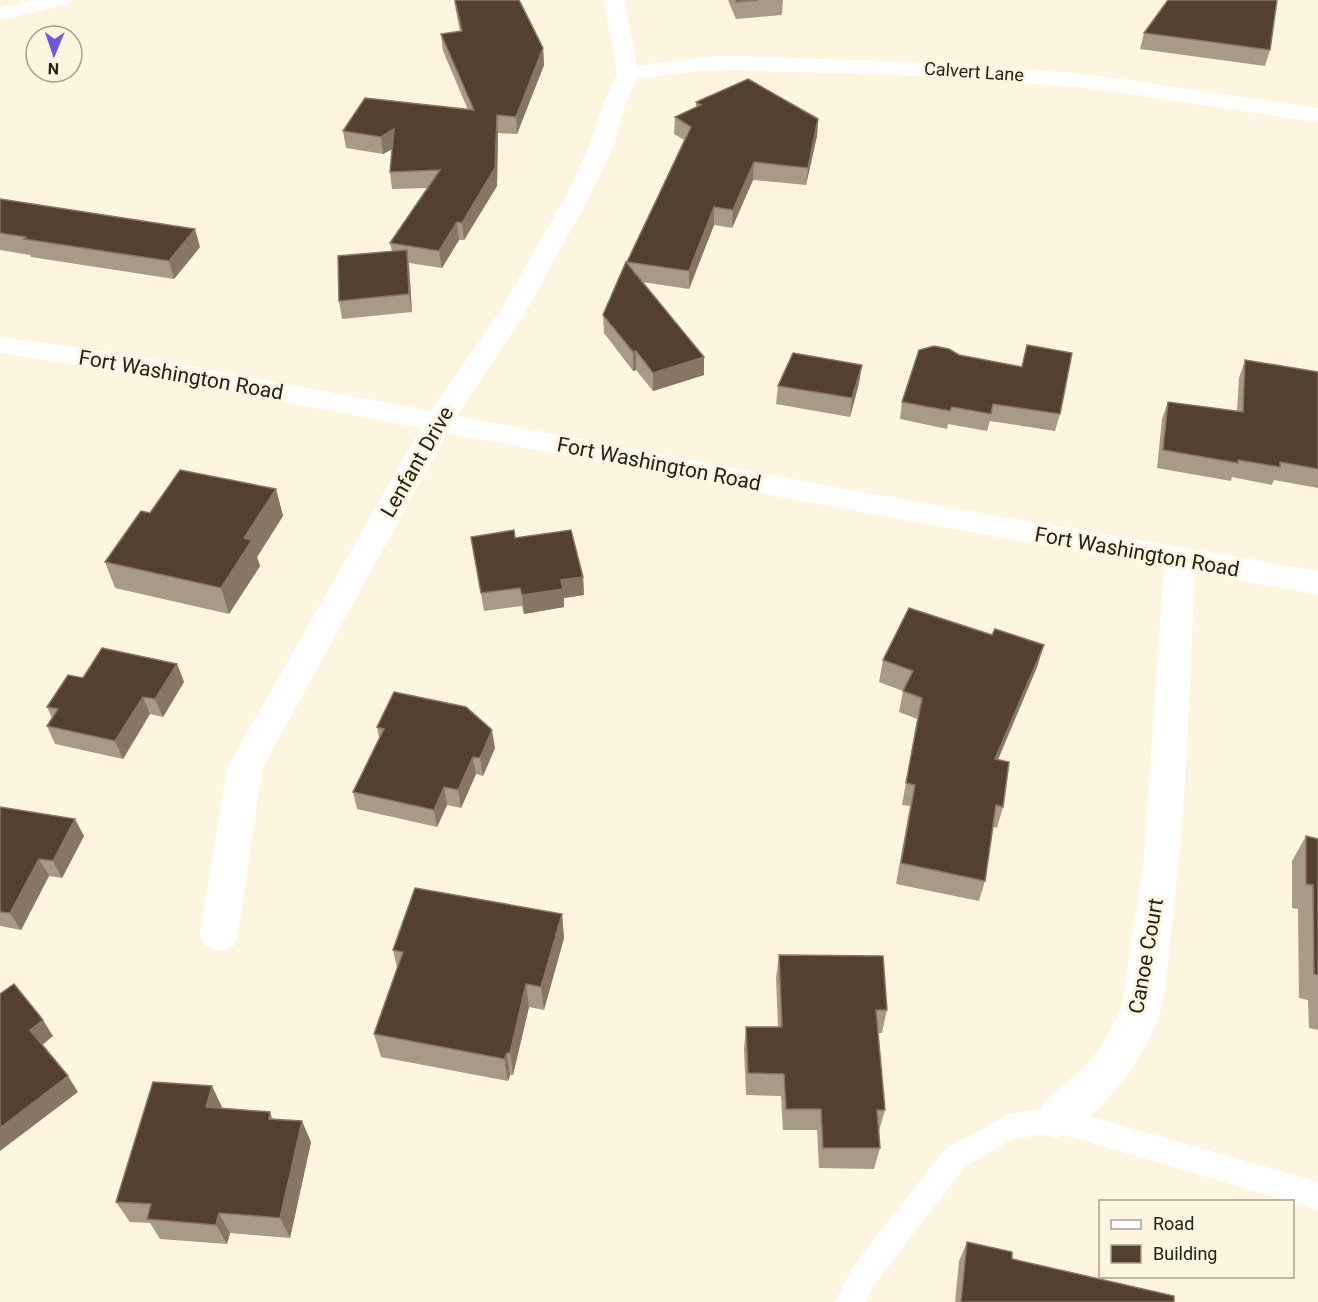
<svg xmlns="http://www.w3.org/2000/svg" width="1318" height="1302" font-family="Roboto,sans-serif">
<style>
.lines{fill:none;stroke-linecap:round;stroke-linejoin:round}
.lane{fill:#fff;fill-rule:evenodd}
.street{fill:#fff;fill-rule:evenodd}
.wall{fill:#a89a89}
.shaded-wall{fill:#877666}
.building{fill:#544032;stroke:#877666;stroke-width:1.5}
.labels{text-anchor:middle;stroke-width:6;stroke-linejoin:round;paint-order:stroke}
.far-street-label{font-size:18px;fill:#252118;stroke:#fdf5e0}
.street-label{font-size:21px;fill:#252118;stroke:#fdf5e0}
</style>
<rect width="100%" height="100%" fill="#fdf5e0"/>
<g class="lines">
<polygon class="lane" points="1055,1106 1318,1182 1318,1210 1055,1132 1013,1139 965,1167 874,1285 865,1302 835,1302 854,1265 945,1149 1009,1114"/>
<g class="street">
<polygon points="34,0 72,0 69,4 0,20 0,8"/>
<path d="M604,0H624L637,66L700,57L729,56L953,63L1086,74L1318,108V122L1086,88L953,77L729,70L700,71L637,79L625,105L613,147L591,194L525,313L457,416L877,495L1318,571V595L1195,572C1189,689 1187,807 1172,923C1169,949 1168,978 1162,1004C1151,1052 1101,1121 1055,1139L1040,1133L1034,1119C1046,1092 1074,1081 1092,1058C1105,1042 1114,1024 1122,1005L1144,859L1164,567L877,515L447,433L262,769L238,934L233,946L219,951L205,946L200,934L227,768L421,428L126,372L0,353V337L126,354L431,411L500,311L567,194L589,147L603,105L617,74Z"/>
</g>
</g>
<g class="wall">
<polygon points="454,0 519,0 543,48 544,65 517,134 498,133 497,186 464,240 459,240 442,268 409,263 412,312 342,319 339,301 392,252 390,243 428,188 392,189 390,172 392,149 383,154 346,148 343,131 468,110 443,51 441,34 460,32"/>
<polygon points="728,0 783,0 782,15 736,19"/>
<polygon points="1144,33 1270,50 1265,66 1140,49"/>
<polygon points="696,102 818,119 817,136 806,185 753,180 732,228 714,225 689,289 642,282 704,375 653,391 636,370 633,371 604,333 603,315 684,140 674,134 675,117 696,107"/>
<polygon points="0,199 200,247 174,279 31,257 30,255 0,250"/>
<polygon points="959,355 1060,414 1055,431 990,421 987,431 948,424 947,429 900,419 902,402"/>
<polygon points="1245,360 1318,372 1318,488 1274,480 1272,485 1232,477 1231,481 1157,468 1162,419 1168,402 1237,411 1239,378"/>
<polygon points="862,365 859,383 850,417 776,404 778,386"/>
<polygon points="276,489 283,516 257,557 260,566 229,614 115,588 105,562 150,513"/>
<polygon points="471,537 515,538 583,577 584,595 564,598 564,607 524,614 522,606 484,611"/>
<polygon points="992,635 1044,645 1037,667 998,760 1003,807 997,828 993,827 985,881 979,901 896,884 910,806 902,805 917,719 899,712 903,691 879,682 883,660"/>
<polygon points="177,664 184,682 163,717 150,714 123,759 55,744 47,726 52,718 47,707 83,678"/>
<polygon points="377,727 495,748 483,776 476,774 461,808 447,805 437,827 357,809 353,792 379,738"/>
<polygon points="0,807 84,836 62,878 49,876 21,930 0,926"/>
<polygon points="1306,836 1318,839 1318,1030 1309,1028 1308,1000 1299,998 1298,909 1292,908 1292,861"/>
<polygon points="562,914 564,938 544,1010 529,1007 513,1075 510,1075 508,1081 381,1057 374,1034 397,968 393,950"/>
<polygon points="779,955 887,1010 882,1033 878,1033 885,1110 879,1131 880,1148 874,1169 819,1168 817,1130 783,1130 781,1096 746,1095 744,1049 746,1027 778,1027 776,978"/>
<polygon points="222,1107 222,1108 270,1112 273,1119 311,1142 290,1238 230,1233 227,1244 160,1239 150,1223 130,1222 116,1202"/>
<polygon points="967,1242 1012,1259 1174,1302 955,1302 959,1261"/>
</g>
<g class="shaded-wall">
<polygon points="543,48 544,65 517,134 516,117"/>
<polygon points="497,115 498,133 497,186 464,240 462,223"/>
<polygon points="818,119 817,136 806,185 808,168"/>
<polygon points="394,129 396,147 383,154 381,137"/>
<polygon points="754,162 753,180 732,228 733,210"/>
<polygon points="714,207 714,225 689,289 689,271"/>
<polygon points="457,222 459,240 442,268 439,251"/>
<polygon points="195,229 200,247 174,279 169,261"/>
<polygon points="407,250 409,268 412,312 409,294"/>
<polygon points="636,351 636,370 633,371 633,352"/>
<polygon points="704,357 704,375 653,391 653,373"/>
<polygon points="862,365 859,383 850,417 852,398"/>
<polygon points="276,489 283,516 257,557 260,566 229,614 221,588 244,538"/>
<polygon points="583,577 584,595 564,598 564,607 524,614 522,595 561,580"/>
<polygon points="1044,645 1037,667 989,780 995,759"/>
<polygon points="177,664 184,682 163,717 155,699"/>
<polygon points="143,697 150,714 123,759 115,741"/>
<polygon points="492,730 495,748 483,776 480,758"/>
<polygon points="473,757 476,774 461,808 458,790"/>
<polygon points="444,787 447,805 437,827 434,810"/>
<polygon points="75,819 84,836 62,878 53,861"/>
<polygon points="39,859 49,876 21,930 10,913"/>
<polygon points="562,914 564,938 544,1010 541,987"/>
<polygon points="526,984 529,1007 513,1075 510,1053"/>
<polygon points="43,1020 53,1036 41,1046 30,1030"/>
<polygon points="507,1053 510,1075 508,1081 504,1059"/>
<polygon points="68,1076 78,1092 0,1151 0,1128"/>
<polygon points="212,1086 222,1107 217,1128 206,1107"/>
<polygon points="302,1121 311,1142 290,1238 280,1218"/>
<polygon points="219,1213 230,1233 227,1244 216,1225"/>
</g>
<g class="building">
<polygon points="455,0 519,0 543,48 516,117 497,115 495,168 462,223 457,222 439,251 390,243 440,170 390,172 394,129 381,137 343,131 365,98 474,110 441,34 462,31"/>
<polygon points="736,0 758,0 736,2"/>
<polygon points="1168,0 1277,0 1270,50 1144,33"/>
<polygon points="748,79 818,119 808,168 754,162 733,210 714,207 689,271 627,262 691,127 675,117 701,105 696,102"/>
<polygon points="0,199 195,229 169,261 24,239 26,237 0,233"/>
<polygon points="407,250 409,294 339,301 338,256"/>
<polygon points="626,262 704,357 653,373 636,351 633,352 603,315"/>
<polygon points="1027,345 1072,353 1060,414 993,404 991,414 952,407 950,411 902,402 919,350 934,346 949,349 959,355 1022,367"/>
<polygon points="793,353 862,365 852,398 778,386"/>
<polygon points="1245,360 1318,372 1318,469 1280,462 1280,467 1238,460 1238,463 1163,450 1168,402 1243,412"/>
<polygon points="180,470 276,489 244,538 252,540 221,588 105,562 141,511 150,513"/>
<polygon points="514,530 515,538 571,530 583,577 561,580 563,589 522,595 520,588 481,593 471,537"/>
<polygon points="909,608 992,635 995,629 1044,645 995,759 1009,762 1003,807 996,805 985,881 901,863 915,785 906,783 922,698 903,691 913,671 883,660"/>
<polygon points="102,648 177,664 155,699 143,697 115,741 47,726 58,709 47,707 68,675 83,678"/>
<polygon points="394,692 466,707 492,730 480,758 473,757 458,790 444,787 434,810 353,792 384,729 377,727"/>
<polygon points="0,807 75,819 53,861 39,859 10,913 0,912"/>
<polygon points="1306,836 1318,839 1318,975 1314,974 1313,885 1306,884"/>
<polygon points="415,888 562,914 541,987 526,984 510,1053 507,1053 504,1059 374,1034 403,952 393,950"/>
<polygon points="779,955 883,956 887,1010 876,1010 885,1110 877,1110 880,1148 823,1148 821,1109 786,1109 784,1074 748,1073 746,1027 782,1027"/>
<polygon points="14,984 43,1020 30,1030 68,1076 0,1128 0,994"/>
<polygon points="153,1082 212,1086 206,1107 270,1112 269,1119 302,1121 280,1218 219,1213 216,1225 147,1219 151,1204 116,1202"/>
<polygon points="967,1242 1012,1252 1012,1259 1174,1296 1174,1302 961,1302"/>
</g>
<g class="labels">
<g class="far-street-label">
<text transform="translate(974 72) rotate(4)" y="6">Calvert Lane</text>
</g>
<g class="street-label">
<text transform="translate(181 375) rotate(10)" y="7">Fort Washington Road</text>
<text transform="translate(417 462) rotate(-60)" y="7">Lenfant Drive</text>
<text transform="translate(659 464) rotate(11)" y="7">Fort Washington Road</text>
<text transform="translate(1137 552) rotate(10)" y="7">Fort Washington Road</text>
<text transform="translate(1146 956) rotate(-80)" y="7">Canoe Court</text>
</g>
</g>
<rect x="1099" y="1200" width="195" height="78" fill="#fdf5e0" stroke="#a7a090" stroke-width="1.5"/>
<rect x="1111" y="1220" width="30" height="9" fill="#ffffff" stroke="#a7a090" stroke-width="1.5"/>
<text x="1153" y="1230" font-size="18" fill="#252118">Road</text>
<rect x="1111" y="1245" width="30" height="18" fill="#544032" stroke="#a7a090" stroke-width="1.5"/>
<text x="1153" y="1260" font-size="18" fill="#252118">Building</text>
<g transform="translate(54 54) rotate(182)"><circle r="28" fill="#fdf5e0" stroke="#a7a090" stroke-width="1.5"/>
<path d="M0-4.5L10 22L0 15L-10 22Z" fill="#6b5bd4"/>
<text y="-9" font-size="16" font-weight="bold" text-anchor="middle" fill="#252118">N</text>
</g>
</svg>
